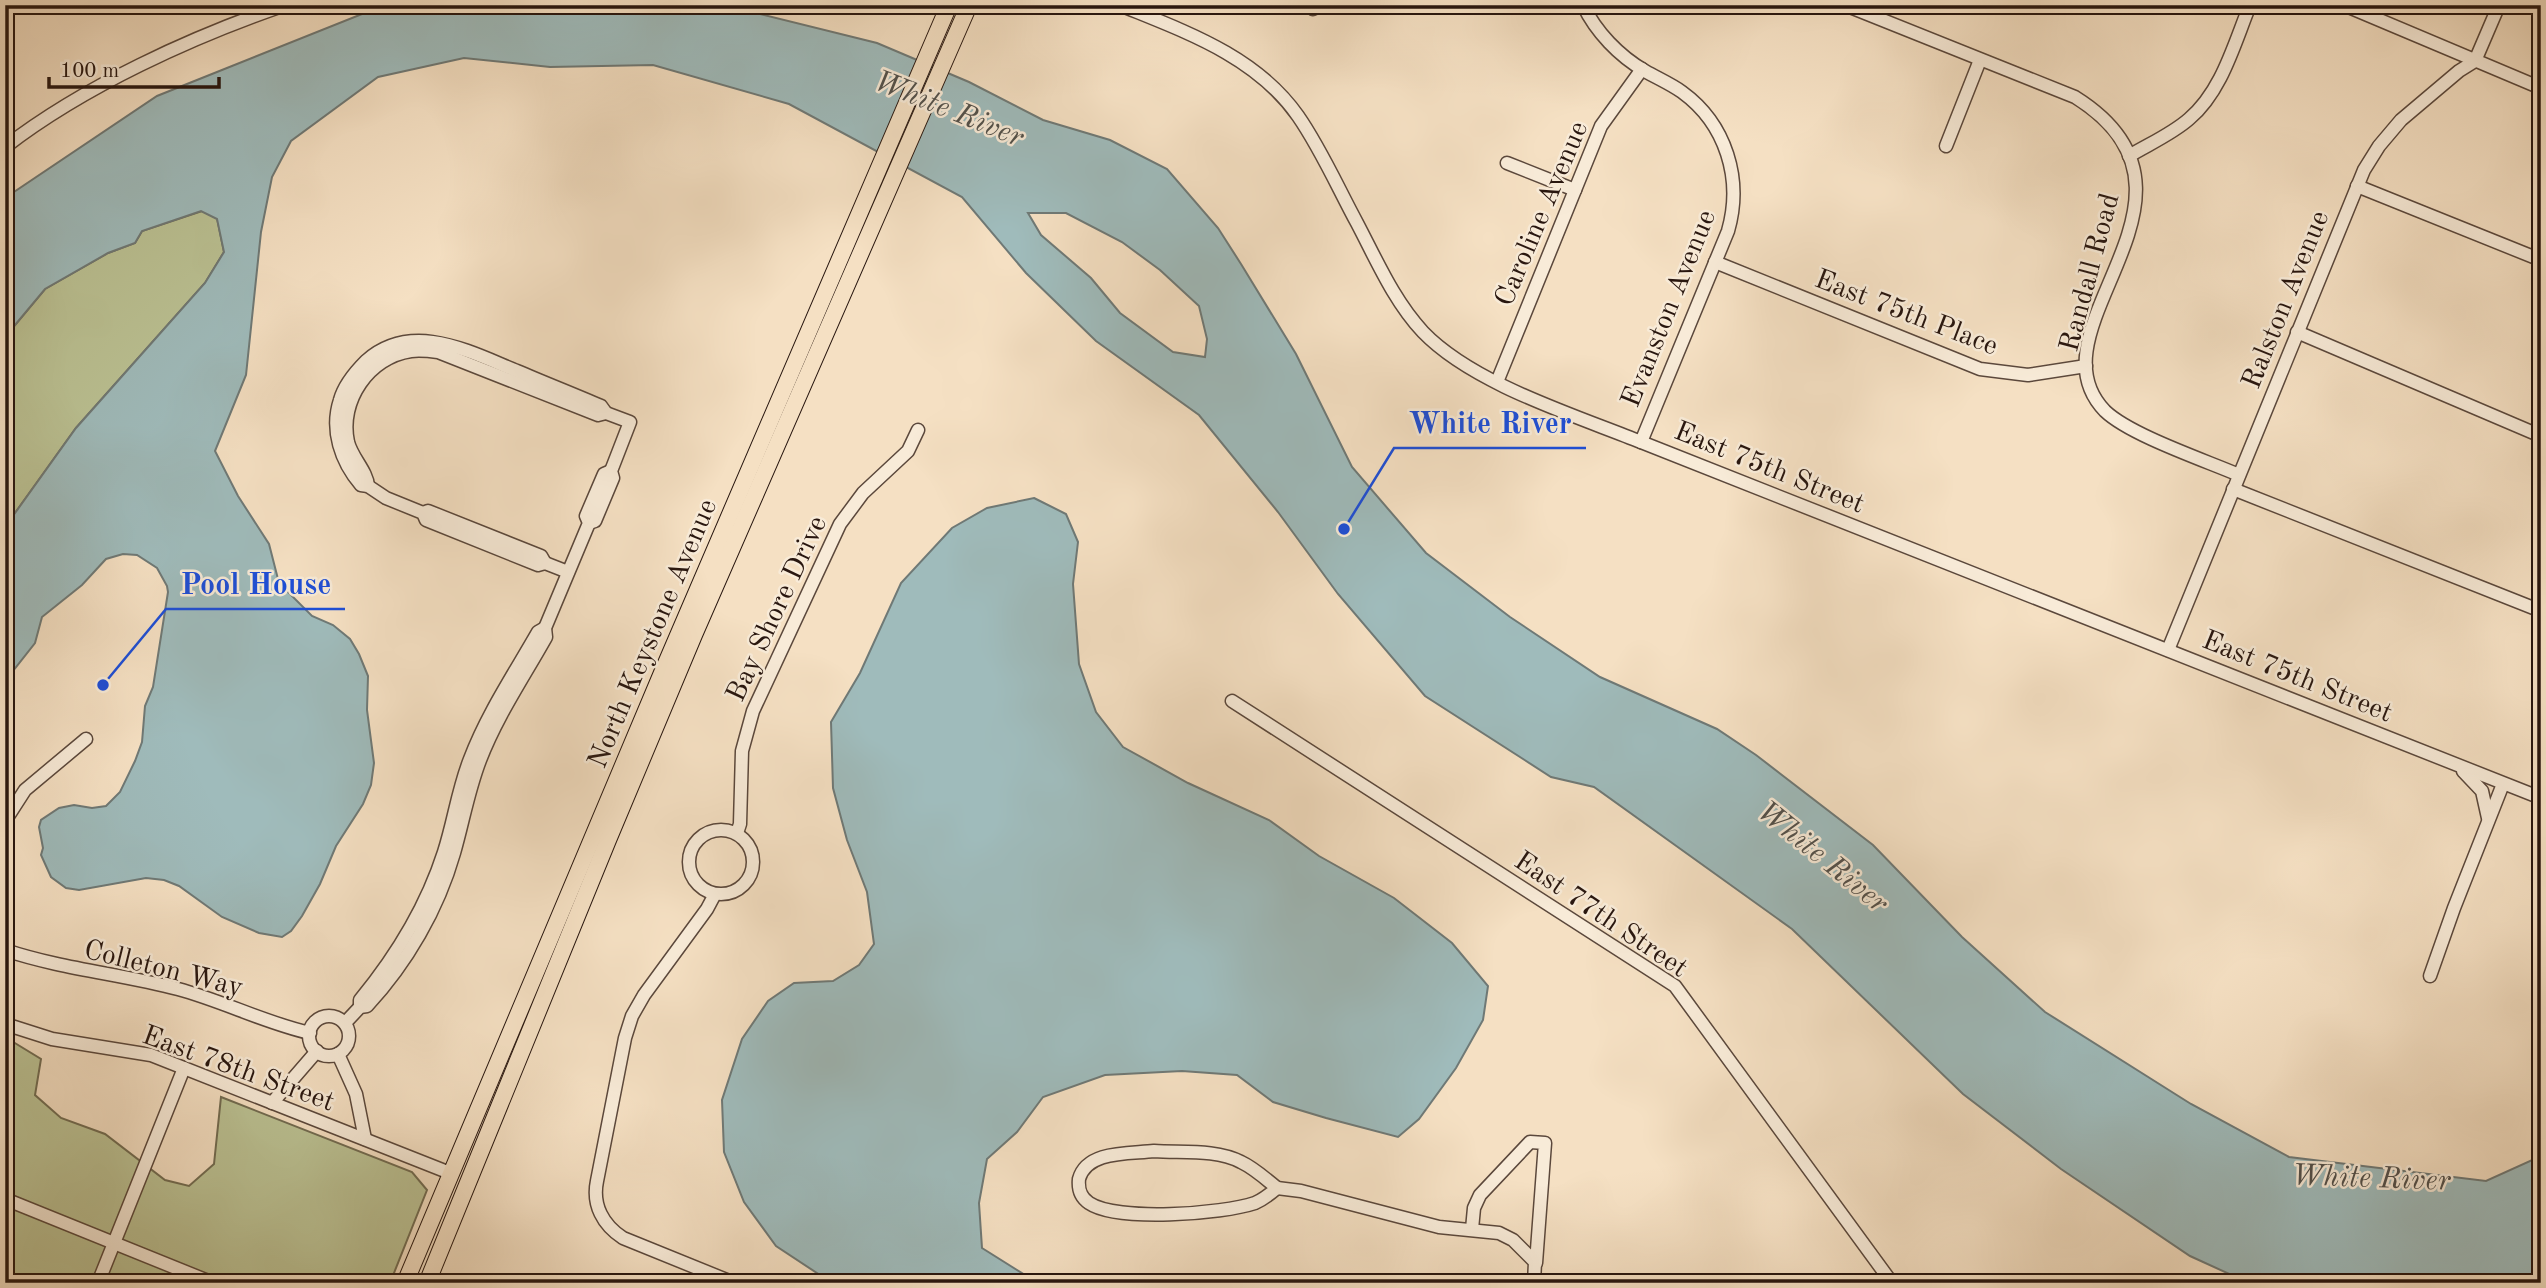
<svg xmlns="http://www.w3.org/2000/svg" width="2546" height="1288" font-family="'Old Standard TT',serif">
<style>
.green{fill:#bbc294;stroke:#726c52;stroke-width:2}
.water{fill:#9fbbbb;stroke:#6f7976;stroke-width:2;fill-rule:evenodd}
.lines{fill:none;stroke-linecap:round;stroke-linejoin:round}
.minor-casing{stroke:#5b483c;stroke-width:15}
.major-casing{stroke:#28160f;stroke-width:18}
.minor{stroke:#f8ebd8;stroke-width:12}
.major{stroke:#f5e0c3;stroke-width:16}
.labels{text-anchor:middle;stroke-width:5;stroke-linejoin:round;paint-order:stroke}
.street-label{font-size:28px;fill:#28160f;stroke:#f8ebd8}
.water-label{font-size:30px;font-style:italic;fill:#52504b;stroke:#f8ebd8}
.leader{fill:none;stroke:#1d4ed8;stroke-width:2.5}
.callout-dot{fill:#1d4ed8;stroke:#f8ebd8;stroke-width:2.5}
.callout-label{font-size:30px;text-anchor:middle;font-weight:bold;fill:#1d4ed8;stroke:#f8ebd8;stroke-width:5;stroke-linejoin:round;paint-order:stroke}
</style>
<rect width="100%" height="100%" fill="#f5e0c3"/>
<filter id="stains"><feTurbulence type="fractalNoise" baseFrequency=".00286" numOctaves="4"/><feColorMatrix values="0 0 0 0 .2 0 0 0 0 .09 0 0 0 0 .02 0 0 0 .5 -.17"/></filter>
<radialGradient id="worn" r=".72"><stop offset=".6" stop-color="#630" stop-opacity="0"/><stop offset="1" stop-color="#630" stop-opacity=".3"/></radialGradient>
<g class="green">
<polygon points="202,211 217,218 224,252 205,283 76,428 5,527 5,337 45,289 108,253 135,243 142,231"/>
<polygon points="5,1037 41,1059 35,1095 61,1118 105,1134 165,1180 189,1186 214,1164 221,1097 412,1172 427,1190 390,1283 5,1283"/>
</g>
<g class="water">
<path d="M427,5H724L877,43L969,82L1043,120L1110,140L1167,169L1218,228L1241,264L1296,354L1352,467L1426,553L1510,617L1600,677L1717,729L1756,755L1873,845L1962,937L2045,1012L2191,1104L2289,1157L2486,1181L2541,1156V1283H2249L2190,1256L2061,1169L1963,1094L1792,929L1594,787L1551,777L1425,696L1338,594L1278,512L1199,415L1096,341L1026,273L962,197L789,104L653,65L550,67L464,58L378,77L291,141L272,177L261,232L246,375L215,451L238,496L269,544L279,583L312,616L333,625L350,639L359,654L368,676L367,710L374,763L371,785L363,804L336,846L320,884L302,916L291,931L282,937L259,933L222,917L179,886L164,880L146,878L79,890L66,888L51,877L41,855L43,848L39,827L41,820L59,808L74,805L92,808L106,806L120,792L135,761L142,742L145,706L153,687L168,592L167,586L157,568L137,555L123,554L106,559L82,585L42,617L35,643L5,681V527L76,428L205,283L224,252L217,219L201,211L142,231L135,243L108,253L45,289L5,337V198L157,96L367,12ZM1028,213H1066L1122,242L1160,270L1199,306L1207,339L1205,357L1173,352L1120,313L1091,278L1041,235Z"/>
<polygon points="1034,498 1066,514 1078,542 1073,584 1079,664 1096,712 1123,747 1188,783 1269,820 1319,856 1394,898 1452,943 1488,986 1483,1020 1456,1068 1419,1119 1398,1137 1326,1118 1273,1102 1237,1075 1182,1071 1105,1075 1043,1097 1017,1132 987,1159 979,1203 982,1248 1033,1280 1042,1283 832,1283 776,1246 744,1202 724,1152 722,1100 742,1039 768,1001 794,983 833,981 859,965 874,944 867,892 847,840 833,788 831,722 860,673 901,583 952,528 987,508"/>
</g>
<g class="lines">
<g class="minor-casing">
<g id="minor">
<path d="M1120,5C1186,32 1256,56 1298,116C1321,149 1338,188 1357,223C1377,261 1394,301 1423,332C1473,384 1574,415 1641,442L2541,798"/>
<path d="M1583,5C1596,32 1619,56 1645,71C1657,78 1671,84 1682,92C1726,124 1743,179 1728,231L1641,442"/>
<path d="M1845,5L2075,97C2233,196 2024,328 2105,411C2130,435 2204,460 2239,475"/>
<polyline points="2344,5 2541,88"/>
<polyline points="1313,9 1315,5"/>
<polyline points="1946,146 1980,60"/>
<path d="M5,147C84,86 192,37 285,5"/>
<path d="M2129,156C2149,144 2172,134 2189,119C2222,91 2234,44 2250,5"/>
<polyline points="1507,163 1575,190"/>
<polyline points="2357,186 2541,260"/>
<polyline points="1715,262 1980,369 2028,375 2086,366"/>
<polyline points="2297,332 2541,436"/>
<polyline points="1497,382 1601,126 1642,69"/>
<path d="M368,486C367,471 352,458 348,442C339,401 369,357 411,351C420,350 430,351 438,352L598,415L606,413L630,422L611,471L613,478L595,521L589,523"/>
<polyline points="2233,489 2541,611"/>
<polyline points="423,513 428,511 541,556 545,563"/>
<path d="M568,572L545,563L538,565L426,520L423,513L386,498L368,486L361,485C341,462 330,430 340,400C344,385 355,372 366,361C412,320 470,352 517,371C545,383 573,394 601,406L606,413"/>
<polyline points="2168,650 2364,170 2379,146 2401,120 2459,71 2475,61 2499,5"/>
<polyline points="1232,701 1675,986 1892,1283"/>
<polyline points="2463,771 2482,791 2488,818"/>
<polyline points="5,821 25,790 86,739"/>
<circle cx="721" cy="862" r="32"/>
<polyline points="737,833 740,824 742,751 753,711 840,524 863,493 908,451 918,430"/>
<path d="M715,894L707,909L644,995L632,1016L625,1038L597,1181C592,1205 603,1225 623,1238L734,1283"/>
<path d="M5,950C62,969 121,974 178,989C223,1001 265,1023 310,1033"/>
<polyline points="2430,976 2454,908 2503,784"/>
<path d="M360,1007V1000C397,955 426,908 444,852C454,821 458,789 470,759C487,714 514,674 538,632L545,628"/>
<circle cx="329" cy="1036" r="20"/>
<path d="M345,1023L360,1007L367,1006C407,963 438,909 454,853C463,822 468,791 480,760C497,716 523,678 546,637L545,628L589,523L586,516L604,474L611,471"/>
<polyline points="5,1024 52,1039 151,1055 450,1173"/>
<polyline points="338,1054 356,1094 365,1139"/>
<polyline points="272,1103 317,1051"/>
<path d="M1154,1151C1182,1153 1216,1149 1241,1162C1254,1168 1266,1179 1277,1188C1270,1194 1264,1199 1255,1203C1222,1214 1117,1222 1089,1203C1080,1197 1078,1189 1079,1179C1087,1150 1130,1154 1154,1151Z"/>
<polyline points="1277,1188 1301,1191 1439,1227 1499,1233 1513,1240 1535,1262 1534,1283"/>
<polyline points="5,1199 213,1283"/>
<polyline points="1472,1229 1474,1208 1480,1195 1530,1142 1545,1143 1536,1263"/>
<polyline points="98,1283 184,1068"/>
</g>
</g>
<g class="major-casing">
<g id="major">
<polyline points="405,1283 664,668 949,5"/>
<polyline points="427,1283 608,840 694,635 969,5"/>
</g>
</g>
<use href="#minor" class="minor"/>
<use href="#major" class="major"/>
</g>
<g class="labels">
<g class="street-label">
<text transform="translate(1540 213) rotate(-67)" y="10">Caroline Avenue</text>
<text transform="translate(2088 272) rotate(-75)" y="10">Randall Road</text>
<text transform="translate(2284 299) rotate(-68)" y="10">Ralston Avenue</text>
<text transform="translate(1667 308) rotate(-68)" y="10">Evanston Avenue</text>
<text transform="translate(1907 311) rotate(21)" y="10">East 75th Place</text>
<text transform="translate(1770 466) rotate(22)" y="10">East 75th Street</text>
<text transform="translate(775 608) rotate(-65)" y="10">Bay Shore Drive</text>
<text transform="translate(651 633) rotate(-67)" y="10">North Keystone Avenue</text>
<text transform="translate(2298 675) rotate(22)" y="10">East 75th Street</text>
<text transform="translate(1602 913) rotate(34)" y="10">East 77th Street</text>
<text transform="translate(164 967) rotate(14)" y="10">Colleton Way</text>
<text transform="translate(239 1067) rotate(20)" y="10">East 78th Street</text>
</g>
<g class="water-label">
<text transform="translate(949 108) rotate(22)" y="10">White River</text>
<text transform="translate(1823 856) rotate(39)" y="10">White River</text>
<text transform="translate(2371 1177) rotate(2)" y="10">White River</text>
</g>
</g>
<path class="leader" d="M1344 529L1394 448H1586M103 685L166 609H345"/>
<g class="callout-dot">
<circle cx="1344" cy="529" r="7"/>
<circle cx="103" cy="685" r="7"/>
</g>
<g class="callout-label">
<text x="1490" y="433">White River</text>
<text x="256" y="594">Pool House</text>
</g>
<rect width="2546" height="1288" fill="none" stroke="#f5e0c3" stroke-width="28"/>
<rect x="7" y="7" width="2532" height="1274" fill="none" stroke="#28160f" stroke-width="3.5"/>
<rect x="14" y="14" width="2518" height="1260" fill="none" stroke="#28160f" stroke-width="2"/>
<path d="M49 77v10h170v-10" fill="none" stroke="#28160f" stroke-width="3.5"/>
<text x="60" y="77" font-size="21" fill="#28160f" stroke="#f8ebd8" stroke-width="5" paint-order="stroke">100 m</text>
<rect width="100%" height="100%" filter="url(#stains)"/>
<rect width="100%" height="100%" fill="url(#worn)"/>
</svg>
